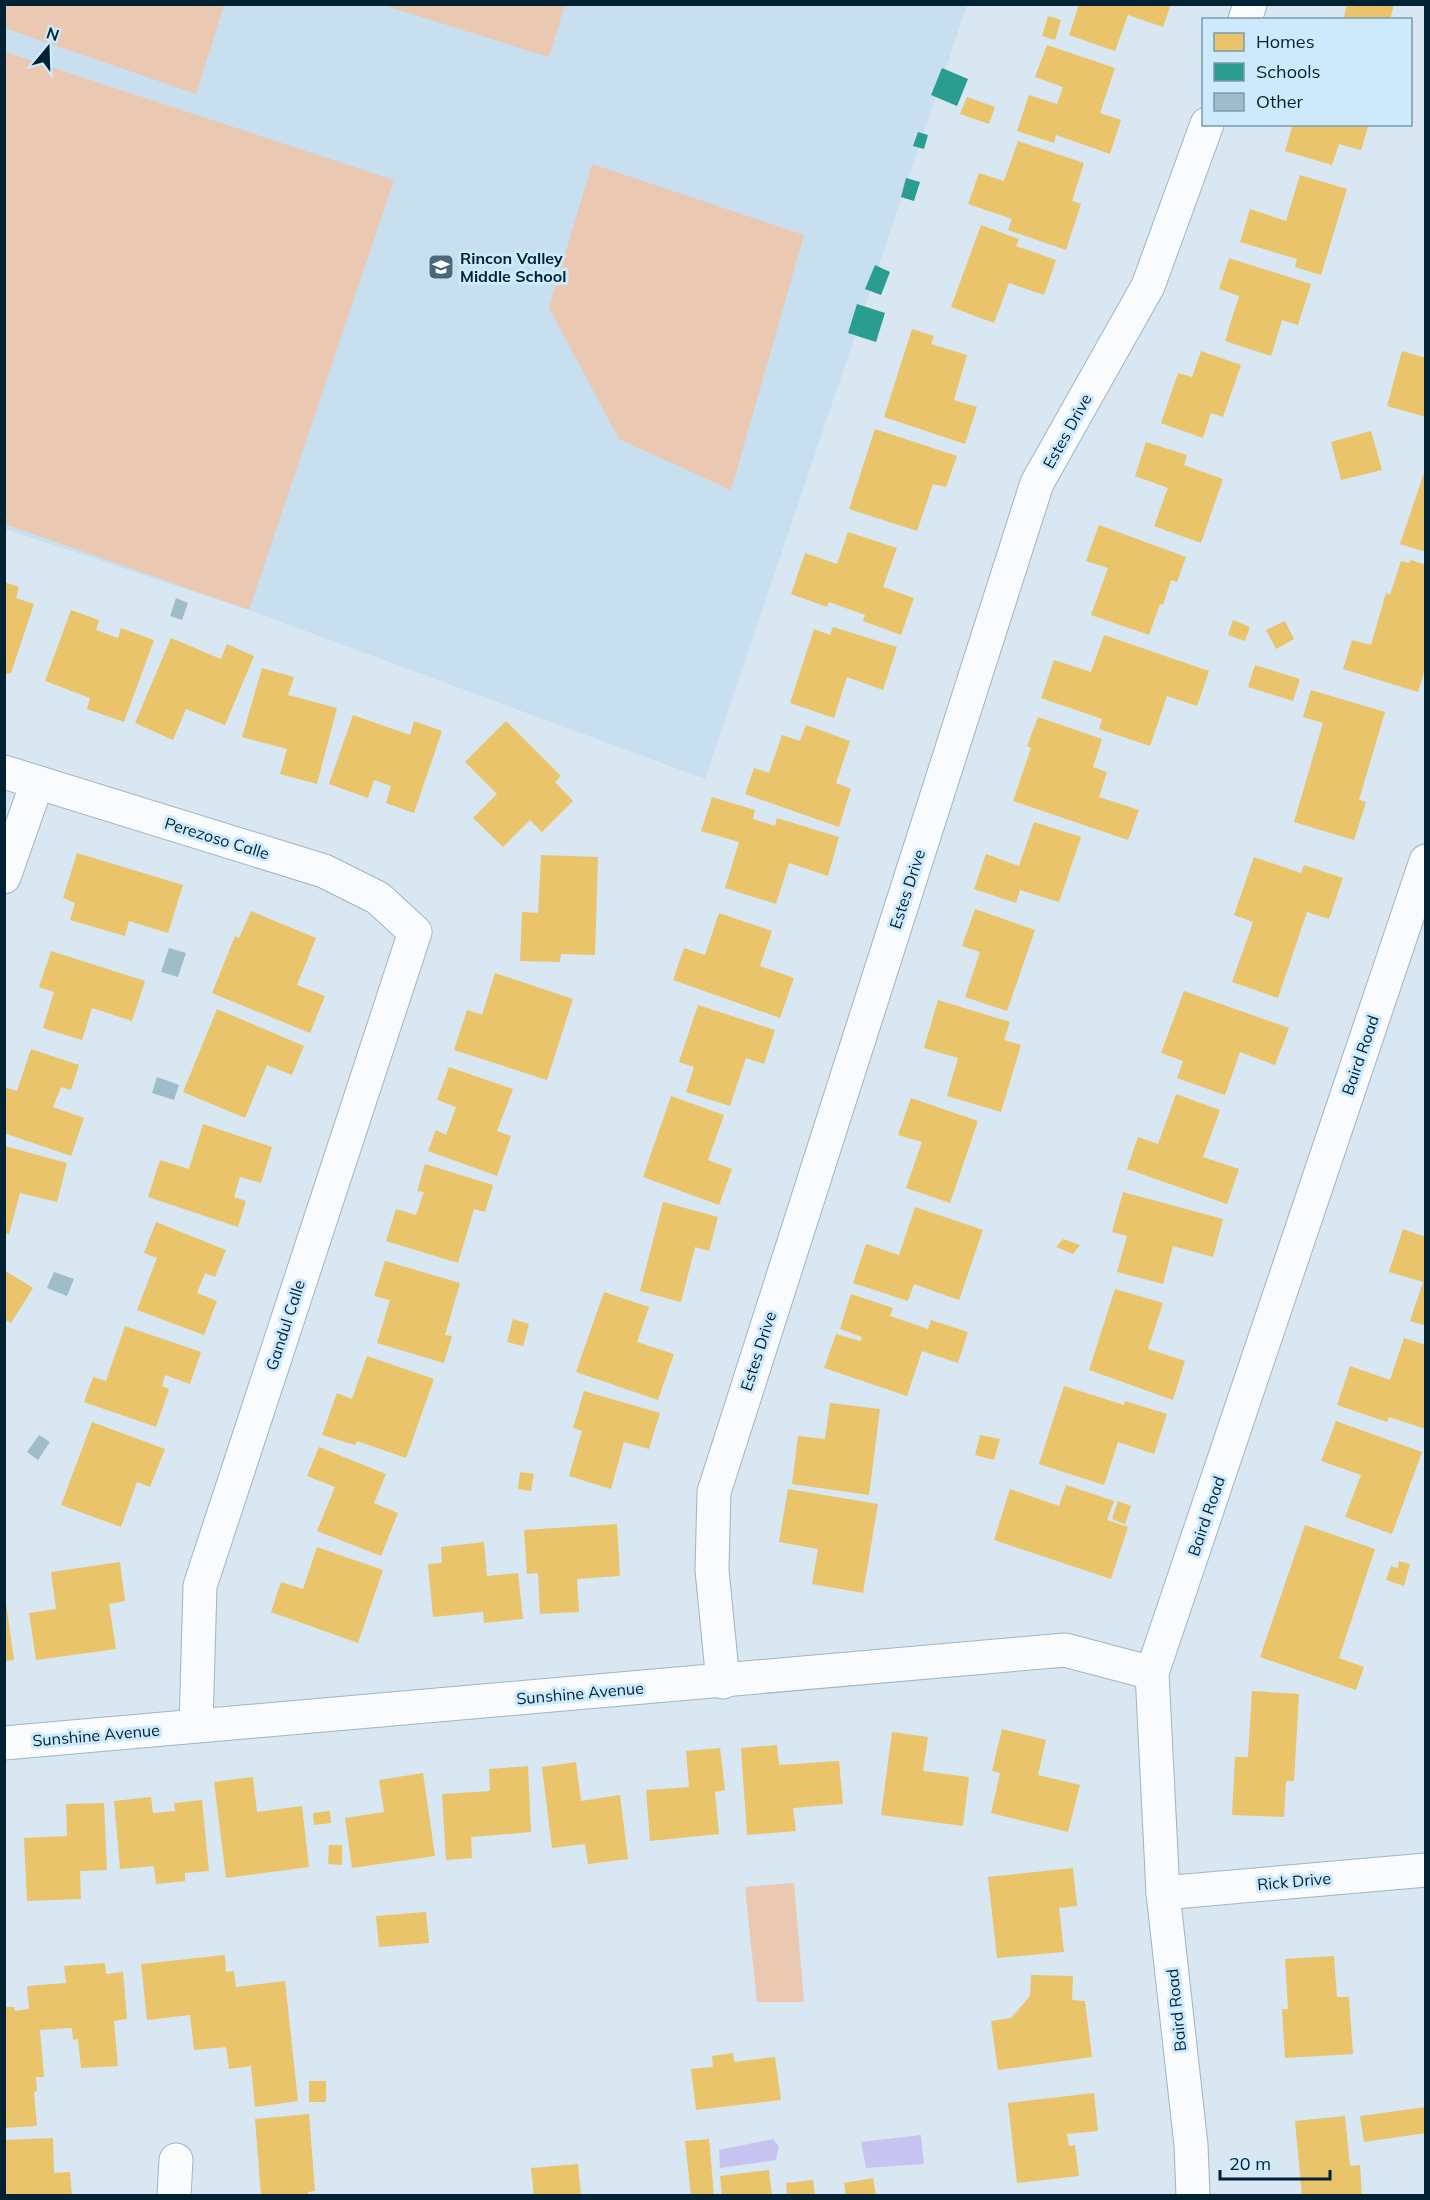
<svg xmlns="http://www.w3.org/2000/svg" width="1430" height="2200" font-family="Mulish,sans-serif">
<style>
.built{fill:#c7dfef}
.green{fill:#ebc8b1}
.water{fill:#c8c4f1}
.homes{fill:#e9c46a}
.schools{fill:#2a9d8f}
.building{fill:#9fbdc8}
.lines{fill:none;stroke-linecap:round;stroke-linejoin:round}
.minor-casing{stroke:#9fb5c2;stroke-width:35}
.minor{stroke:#f9fbfd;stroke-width:33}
.labels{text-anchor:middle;stroke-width:6;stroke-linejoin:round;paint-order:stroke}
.poi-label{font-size:16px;font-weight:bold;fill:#012232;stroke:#cdeafc;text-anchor:start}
.street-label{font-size:16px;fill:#012232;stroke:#cdeafc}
</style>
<rect width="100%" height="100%" fill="#d8e7f2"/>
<polygon class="built" points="5,5 967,5 705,779 249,610 5,529"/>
<g class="green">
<polygon points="5,4 223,4 224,5 196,94 5,28"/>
<polygon points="383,5 565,5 549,57"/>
<polygon points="5,52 394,180 249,610 5,524"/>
<polygon points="592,164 804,235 731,490 619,439 549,308"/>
<polygon points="794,1883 804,2002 757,2002 745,1887"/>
</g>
<g class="water">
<polygon points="921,2135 924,2164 866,2168 861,2142"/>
<polygon points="773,2139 779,2147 776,2160 720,2168 719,2150"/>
</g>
<g class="homes">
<polygon points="1079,4 1171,4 1163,27 1128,15 1115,51 1069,35"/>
<polygon points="1347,4 1394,4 1390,20 1343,20"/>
<polygon points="1048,16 1061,20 1055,40 1042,36"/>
<polygon points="1047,45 1115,68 1100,113 1121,120 1110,154 1056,135 1054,143 1017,131 1029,95 1057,104 1063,87 1035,77"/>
<polygon points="967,97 995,107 989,124 960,114"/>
<polygon points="1293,124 1369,124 1361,150 1339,144 1332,165 1285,151"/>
<polygon points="1018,141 1084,163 1072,201 1081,204 1066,250 1008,230 1012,219 968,204 979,173 1004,181"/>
<polygon points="1300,175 1347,189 1321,275 1295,267 1297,259 1240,242 1250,209 1286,221"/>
<polygon points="981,225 1019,239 1016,246 1056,260 1044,295 1009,283 994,323 951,307"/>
<polygon points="1229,258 1311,284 1298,325 1282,320 1271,356 1225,341 1239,296 1219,289"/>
<polygon points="912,329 934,336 931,344 967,355 954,400 977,407 965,444 884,417"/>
<polygon points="1201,351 1241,365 1223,417 1211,413 1203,438 1161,423 1178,373 1192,377"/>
<polygon points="1402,351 1426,358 1426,417 1387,406"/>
<polygon points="875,429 957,456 946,487 933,484 917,531 849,509"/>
<polygon points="1371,431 1382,470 1341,480 1331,442"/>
<polygon points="1146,442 1187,455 1184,465 1223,479 1201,543 1154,526 1168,488 1135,476"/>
<polygon points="1426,467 1426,552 1400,544"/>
<polygon points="1099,525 1186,557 1177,582 1171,580 1163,605 1160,604 1149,635 1091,615 1108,568 1086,561"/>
<polygon points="848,532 897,548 883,587 914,598 901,635 863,621 865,615 829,602 827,607 791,594 805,553 837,564"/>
<polygon points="1411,560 1426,565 1426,666 1418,692 1343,669 1352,640 1371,645 1386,593 1390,595 1401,561 1409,563"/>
<polygon points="4,582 19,587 16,598 34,604 11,673 6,674"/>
<polygon points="71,610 99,620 96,630 118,638 121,628 154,640 124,722 87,709 90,698 45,681"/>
<polygon points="1233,620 1250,627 1245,641 1228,635"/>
<polygon points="1285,621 1294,639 1276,649 1266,630"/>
<polygon points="833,627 897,647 883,690 847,677 834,718 790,703 814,629 830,635"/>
<polygon points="1104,635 1209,671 1197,706 1167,696 1150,746 1099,729 1102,719 1041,698 1054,660 1091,672"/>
<polygon points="171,638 221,659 227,644 254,656 225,725 186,709 173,740 135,723"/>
<polygon points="1255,665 1300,679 1293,701 1248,687"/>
<polygon points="262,668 294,677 288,695 337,708 317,784 280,774 287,749 242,737"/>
<polygon points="1311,690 1385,712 1359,800 1366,802 1354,840 1294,822 1323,723 1303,717"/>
<polygon points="353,715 410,735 414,721 442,731 414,813 386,803 391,786 374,780 368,798 329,784"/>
<polygon points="1038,717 1102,739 1093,767 1107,772 1099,797 1139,810 1128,840 1013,801 1031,748 1027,746"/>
<polygon points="506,721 561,776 555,782 573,801 542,832 530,820 503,847 473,818 497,794 465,762"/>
<polygon points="806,725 850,741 836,783 851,789 839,827 745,794 754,768 769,773 782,735 800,741"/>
<polygon points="712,797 755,810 753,819 775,826 777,818 839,837 828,876 789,863 776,904 725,888 739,842 701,831"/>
<polygon points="1034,822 1081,837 1059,902 1020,890 1016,903 974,889 986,854 1019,866"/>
<polygon points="77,853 183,885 168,933 129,921 125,936 70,920 75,903 63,898"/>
<polygon points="541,855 598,857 595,955 561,954 560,962 520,961 522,912 538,913"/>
<polygon points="1254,857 1301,873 1304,865 1343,878 1329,919 1307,912 1278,998 1232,982 1253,922 1234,915"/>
<polygon points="975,909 1035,930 1007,1011 965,997 980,952 962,946"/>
<polygon points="251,911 316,938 297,985 325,996 310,1033 212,993 235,936 239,938"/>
<polygon points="719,913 772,931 760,966 794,978 780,1018 673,980 684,948 705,955"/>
<polygon points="51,951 145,981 132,1021 92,1008 82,1040 43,1028 54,992 39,987"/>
<polygon points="495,973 573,999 547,1080 454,1050 467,1010 482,1015"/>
<polygon points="1184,991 1289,1028 1275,1065 1240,1052 1225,1095 1177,1078 1183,1061 1161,1053"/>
<polygon points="938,1000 1010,1022 1004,1040 1021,1045 1001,1112 947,1096 958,1058 924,1048"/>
<polygon points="698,1005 775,1030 764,1064 746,1058 730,1106 686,1092 694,1067 679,1062"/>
<polygon points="217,1009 304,1046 292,1075 267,1065 245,1118 183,1092"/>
<polygon points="31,1049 79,1065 71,1090 61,1087 53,1107 84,1118 71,1156 4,1133 4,1087 17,1091"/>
<polygon points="449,1067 513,1089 497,1131 511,1136 497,1176 428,1151 436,1130 446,1135 456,1107 437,1100"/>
<polygon points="1176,1094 1220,1110 1203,1157 1239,1169 1227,1204 1127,1169 1138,1137 1158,1144"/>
<polygon points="671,1096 724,1115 708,1160 732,1169 719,1205 643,1177"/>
<polygon points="911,1098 978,1121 950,1203 906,1188 922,1142 898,1135"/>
<polygon points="203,1124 272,1147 261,1183 240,1177 234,1197 246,1201 238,1227 148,1197 160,1160 189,1169"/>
<polygon points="5,1146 67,1163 57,1202 20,1193 9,1234 4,1233"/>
<polygon points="425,1164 493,1185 485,1212 474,1209 458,1263 386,1241 396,1209 416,1215 424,1192 417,1191"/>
<polygon points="1123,1192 1223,1219 1213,1257 1173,1246 1163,1284 1117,1272 1127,1236 1112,1232"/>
<polygon points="663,1202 718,1217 709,1251 695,1247 681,1302 640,1291"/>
<polygon points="915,1207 983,1230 959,1300 914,1284 908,1301 853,1283 866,1244 899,1255"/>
<polygon points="156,1222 226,1250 215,1277 205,1273 197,1293 217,1301 204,1335 137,1310 157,1258 144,1253"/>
<polygon points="1403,1229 1426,1237 1426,1326 1410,1321 1423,1282 1389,1272"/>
<polygon points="1063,1239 1080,1245 1073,1254 1056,1247"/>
<polygon points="385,1261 460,1283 445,1335 452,1336 444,1363 377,1343 390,1300 374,1296"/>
<polygon points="4,1270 33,1288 11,1323 4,1319"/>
<polygon points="1115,1289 1163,1303 1148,1349 1185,1361 1173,1400 1089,1370"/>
<polygon points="604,1292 649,1307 637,1342 674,1354 658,1400 576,1372"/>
<polygon points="851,1294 893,1308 890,1316 928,1329 931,1320 968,1332 958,1363 922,1351 907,1396 824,1368 836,1334 860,1341 862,1337 840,1329"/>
<polygon points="513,1319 529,1324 523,1346 507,1342"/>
<polygon points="125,1326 201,1352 190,1384 165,1375 162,1386 169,1389 156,1427 84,1402 93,1377 106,1381"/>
<polygon points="1404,1338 1426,1345 1426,1429 1389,1417 1387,1422 1337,1405 1350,1366 1390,1380"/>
<polygon points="367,1356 434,1379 406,1458 357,1441 355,1445 322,1435 337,1393 352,1399"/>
<polygon points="1064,1386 1124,1405 1125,1401 1167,1414 1154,1454 1118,1442 1104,1485 1039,1464"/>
<polygon points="584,1391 660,1413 649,1449 624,1442 611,1489 569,1476 582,1431 573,1428"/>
<polygon points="830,1403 880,1409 869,1495 792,1484 798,1436 825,1439"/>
<polygon points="1336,1421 1422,1452 1392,1534 1345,1517 1361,1475 1321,1461"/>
<polygon points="92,1422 165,1449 150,1487 137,1482 121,1527 61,1505"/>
<polygon points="980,1435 1000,1439 994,1460 975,1455"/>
<polygon points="319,1447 386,1474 374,1503 398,1513 381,1556 317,1531 335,1487 307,1476"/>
<polygon points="520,1472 534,1474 531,1491 518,1489"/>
<polygon points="1066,1485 1114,1501 1107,1520 1128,1527 1111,1579 994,1540 1010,1489 1059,1506"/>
<polygon points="788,1489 878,1504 863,1593 812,1584 818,1549 779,1542"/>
<polygon points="1118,1501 1131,1506 1125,1524 1112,1519"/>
<polygon points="617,1524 620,1576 577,1579 579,1612 540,1614 538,1573 527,1574 524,1530"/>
<polygon points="1305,1525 1375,1549 1339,1658 1364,1667 1356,1690 1260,1657"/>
<polygon points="484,1542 487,1576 518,1573 523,1619 484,1623 483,1612 433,1617 428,1564 442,1563 441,1547"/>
<polygon points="317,1547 383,1570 358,1643 271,1612 281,1582 303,1589"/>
<polygon points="1399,1561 1410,1564 1404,1586 1386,1580 1391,1566 1398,1568"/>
<polygon points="120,1562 125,1601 109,1604 116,1649 36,1660 29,1613 56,1609 51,1572"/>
<polygon points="4,1589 14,1660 4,1661"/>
<polygon points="1252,1691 1299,1694 1294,1781 1286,1781 1284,1817 1232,1815 1235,1757 1248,1757"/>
<polygon points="1002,1729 1046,1740 1038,1775 1080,1785 1068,1832 991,1813 1000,1773 992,1771"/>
<polygon points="892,1732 928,1737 923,1771 969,1777 963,1826 881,1815"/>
<polygon points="777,1745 779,1765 839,1761 843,1804 793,1808 796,1831 747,1835 741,1748"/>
<polygon points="720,1748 725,1790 715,1792 719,1834 650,1841 646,1790 689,1787 686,1751"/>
<polygon points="576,1762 581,1801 620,1795 628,1859 588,1864 585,1844 552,1848 542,1767"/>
<polygon points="528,1766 531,1832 471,1837 472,1858 446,1860 442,1794 490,1791 489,1769"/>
<polygon points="423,1773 435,1856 352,1868 345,1818 384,1812 379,1780"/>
<polygon points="253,1777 257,1812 302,1806 309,1867 226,1878 214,1782"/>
<polygon points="151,1797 153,1813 175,1811 174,1803 202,1800 209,1871 185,1873 185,1881 156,1884 154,1866 120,1869 114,1801"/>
<polygon points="104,1803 107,1870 80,1871 81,1899 27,1901 24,1838 67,1836 66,1804"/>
<polygon points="330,1811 331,1823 314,1825 313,1813"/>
<polygon points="329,1845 342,1845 342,1865 328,1864"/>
<polygon points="1073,1868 1077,1906 1059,1908 1064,1952 997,1958 988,1877"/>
<polygon points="426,1912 429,1943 379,1947 376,1916"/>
<polygon points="225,1955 226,1972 234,1971 236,1987 285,1981 298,2101 255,2107 251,2066 229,2069 226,2047 194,2050 190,2015 147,2020 141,1964"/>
<polygon points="1334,1956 1337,1997 1349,1997 1353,2054 1285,2058 1282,2009 1288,2009 1285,1959"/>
<polygon points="105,1963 106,1974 123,1972 127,2019 114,2021 118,2066 81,2068 78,2039 73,2040 72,2028 40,2030 44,2077 36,2077 37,2091 34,2092 37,2126 4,2128 4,2007 15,2007 14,2011 29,2009 27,1986 66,1983 64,1966"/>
<polygon points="1031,1975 1073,1976 1072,2000 1085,2001 1092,2057 998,2070 991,2021 1011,2018 1030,1996"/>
<polygon points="733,2053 734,2062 775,2057 781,2100 696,2110 691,2069 713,2067 712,2056"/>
<rect x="309" y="2081" width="17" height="21"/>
<polygon points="1094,2093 1098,2131 1067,2134 1069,2146 1075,2145 1079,2176 1017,2183 1008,2103"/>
<polygon points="1426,2107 1426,2133 1364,2142 1360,2116"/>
<polygon points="309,2114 315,2191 308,2192 309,2196 261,2196 255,2119"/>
<polygon points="1345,2116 1350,2166 1360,2165 1362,2196 1302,2196 1295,2121"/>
<polygon points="53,2138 54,2173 70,2172 72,2196 5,2196 4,2140"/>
<polygon points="709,2139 714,2196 691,2196 685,2141"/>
<polygon points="578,2164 581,2196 534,2196 531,2168"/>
<polygon points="769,2170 772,2196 722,2196 720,2176"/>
<polygon points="873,2178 876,2196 846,2196 844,2183"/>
<polygon points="813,2180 815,2196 787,2196 786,2183"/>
</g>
<g class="schools">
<polygon points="942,68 968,79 957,106 931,95"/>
<polygon points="918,132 928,135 924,149 913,146"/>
<polygon points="906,178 920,182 914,201 901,197"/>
<polygon points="875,265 890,272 881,295 865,289"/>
<polygon points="857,304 885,313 876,342 848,333"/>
</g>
<g class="building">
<polygon points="176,598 188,603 182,620 170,616"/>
<polygon points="169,948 186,953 178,977 161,972"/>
<polygon points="157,1077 179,1085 174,1100 152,1093"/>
<polygon points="54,1272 74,1279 67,1296 47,1288"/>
<polygon points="39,1435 50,1442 38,1460 27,1452"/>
</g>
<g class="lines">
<g class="minor-casing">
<g id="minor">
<polyline points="1245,20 1250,4"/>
<polyline points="4,772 324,871 378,898 415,932 200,1586 196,1725"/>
<polyline points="4,877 37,783"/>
<polyline points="723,1682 712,1570 714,1492 1037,483 1148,286 1207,124"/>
<polyline points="4,1743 1065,1650 1152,1673"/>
<polyline points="1163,1893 1426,1870"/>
<polyline points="174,2196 176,2160"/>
<polyline points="1193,2196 1191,2145 1163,1893 1152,1673 1426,861"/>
</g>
</g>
<use href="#minor" class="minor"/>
</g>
<defs>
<g id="school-square" transform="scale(1.35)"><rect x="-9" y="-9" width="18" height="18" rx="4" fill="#4c6775" stroke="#cdeafc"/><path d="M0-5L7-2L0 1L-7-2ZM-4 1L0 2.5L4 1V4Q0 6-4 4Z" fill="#fff"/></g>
</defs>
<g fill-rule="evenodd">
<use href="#school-square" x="441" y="267"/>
</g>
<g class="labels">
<g class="poi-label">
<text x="460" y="264">Rincon Valley<tspan x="460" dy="18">Middle School</tspan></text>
</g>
<g class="street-label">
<text transform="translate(1067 431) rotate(-61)" y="6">Estes Drive</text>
<text transform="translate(217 838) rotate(17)" y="6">Perezoso Calle</text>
<text transform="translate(907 889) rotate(-72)" y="6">Estes Drive</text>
<text transform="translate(1360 1055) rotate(-71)" y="6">Baird Road</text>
<text transform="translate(285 1325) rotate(-72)" y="6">Gandul Calle</text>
<text transform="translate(758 1351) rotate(-72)" y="6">Estes Drive</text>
<text transform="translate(1206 1516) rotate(-71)" y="6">Baird Road</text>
<text transform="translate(580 1693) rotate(-5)" y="6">Sunshine Avenue</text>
<text transform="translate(96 1735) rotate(-5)" y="6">Sunshine Avenue</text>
<text transform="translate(1294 1881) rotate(-5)" y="6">Rick Drive</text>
<text transform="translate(1176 2010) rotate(-96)" y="6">Baird Road</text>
</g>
</g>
<rect width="1430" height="2200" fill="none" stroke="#012232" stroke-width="12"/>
<rect x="1202" y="18" width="210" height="108" fill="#cdeafc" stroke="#7b9aab" stroke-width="1.5"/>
<rect x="1214" y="33" width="30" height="18" fill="#e9c46a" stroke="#7b9aab" stroke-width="1.5"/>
<text x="1256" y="48" font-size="18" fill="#012232">Homes</text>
<rect x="1214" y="63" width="30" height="18" fill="#2a9d8f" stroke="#7b9aab" stroke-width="1.5"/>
<text x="1256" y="78" font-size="18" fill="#012232">Schools</text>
<rect x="1214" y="93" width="30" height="18" fill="#9fbdc8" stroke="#7b9aab" stroke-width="1.5"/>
<text x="1256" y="108" font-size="18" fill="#012232">Other</text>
<g transform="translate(48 48) rotate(19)" stroke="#cdeafc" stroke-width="4.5" paint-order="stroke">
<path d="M0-4.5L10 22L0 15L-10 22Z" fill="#012232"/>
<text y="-9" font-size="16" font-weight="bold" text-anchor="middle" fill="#012232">N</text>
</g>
<path d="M1220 2170v9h110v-9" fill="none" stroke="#012232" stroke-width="3"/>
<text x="1229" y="2170" font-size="18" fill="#012232" stroke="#cdeafc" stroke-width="4.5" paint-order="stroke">20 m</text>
</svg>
